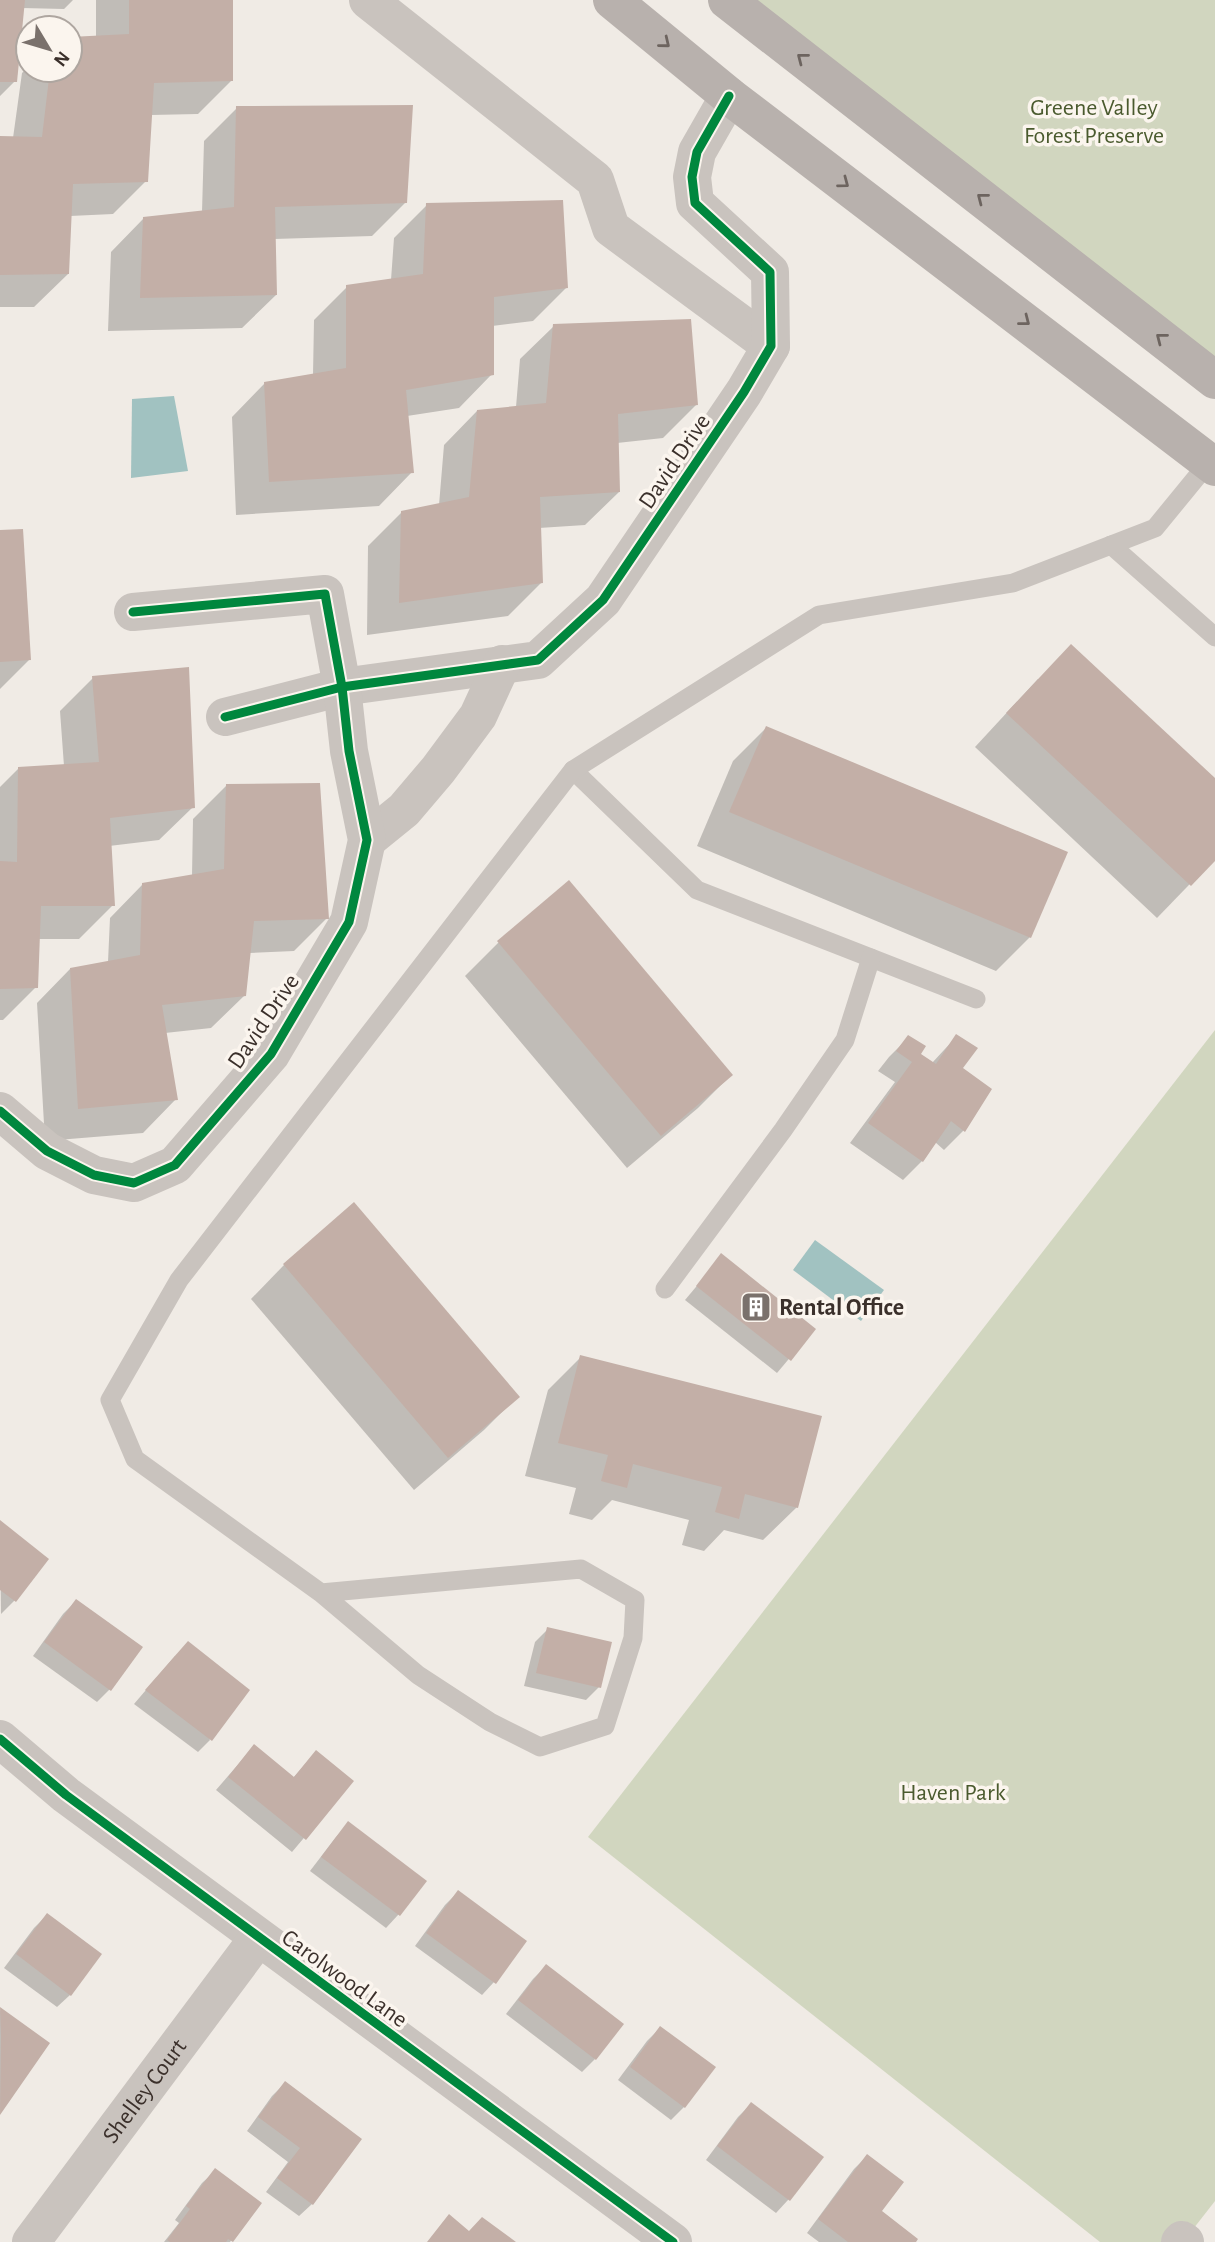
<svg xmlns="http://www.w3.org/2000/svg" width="1215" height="2242" font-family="'Alegreya Sans',sans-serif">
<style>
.green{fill:#d1d6bf}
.water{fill:#a1c2c1}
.shadow{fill:#0003}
.building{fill:#c3afa7}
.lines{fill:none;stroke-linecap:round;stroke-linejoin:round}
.service{stroke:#c9c3be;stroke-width:19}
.minor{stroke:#c9c3be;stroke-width:38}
.primary{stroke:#b8b1ad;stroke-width:38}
.cycleway-casing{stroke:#fbf5ee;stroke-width:13}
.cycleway{stroke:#00873e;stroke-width:9}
.oneway{stroke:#6d645f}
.labels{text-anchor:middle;stroke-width:7;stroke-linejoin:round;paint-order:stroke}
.park-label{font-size:24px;fill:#4a5a2e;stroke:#fbf5ee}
.street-label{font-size:24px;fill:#3b302b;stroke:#fbf5ee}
.poi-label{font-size:24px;font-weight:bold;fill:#3b302b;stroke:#fbf5ee;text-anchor:start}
</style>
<rect width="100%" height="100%" fill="#f0ebe5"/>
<g class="green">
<polygon points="743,0 1215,0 1215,369"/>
<polygon points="1215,1030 1215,2201 1183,2242 1100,2242 588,1837"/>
</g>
<g class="water">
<polygon points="174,396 188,471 131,478 132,399"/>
<polygon points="815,1240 884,1290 861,1321 793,1270"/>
</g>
<g class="shadow">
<polygon points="0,0 73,0 64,9 22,8 15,81 0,96"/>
<polygon points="96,0 231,0 232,80 198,114 151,115 146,181 113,214 70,216 68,274 34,307 0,307 0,138 13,138 22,73 28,67 28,70 70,70 70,39 96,38"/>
<polygon points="237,108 405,203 372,236 274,239 276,295 242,328 108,331 111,252 144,218 202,212 204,141"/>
<polygon points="427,205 567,287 533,321 492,326 492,374 459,408 407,416 412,472 379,506 236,515 232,417 265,383 313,375 314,320 347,287 391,280 394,238"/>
<polygon points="554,326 696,405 663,438 617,443 619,492 585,525 539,528 541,583 508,616 367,635 368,546 401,513 439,505 444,445 477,411 516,407 520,359"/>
<polygon points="0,532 29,660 0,689"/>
<polygon points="93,678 193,807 159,840 109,846 113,905 79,939 38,939 36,987 3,1020 0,1020 0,787 19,768 64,766 60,711"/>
<polygon points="1038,679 1215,780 1215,858 1157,918 975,747"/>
<polygon points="766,728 1030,937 996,971 697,846 733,761"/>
<polygon points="227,785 327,918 294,951 249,953 245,995 211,1028 165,1033 176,1099 143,1133 45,1141 37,1003 70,969 108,962 110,918 143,884 192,876 193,819"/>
<polygon points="569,882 731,1075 698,1108 627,1168 465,976 498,943"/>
<polygon points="956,1037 960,1068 990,1090 963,1131 944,1150 935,1142 922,1161 903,1180 850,1143 895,1082 878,1071 889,1057 908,1038 918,1054 932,1063"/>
<polygon points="354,1205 517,1397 484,1430 414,1490 251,1299 284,1265"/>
<polygon points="722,1256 814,1329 777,1373 685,1300"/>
<polygon points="581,1357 797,1507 763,1540 724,1530 704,1551 682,1545 689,1520 612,1500 592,1520 569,1514 576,1488 525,1476 548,1390"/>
<polygon points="0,1522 47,1559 14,1601 1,1614"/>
<polygon points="76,1601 110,1689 97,1702 33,1656 63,1614"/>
<polygon points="548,1629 599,1687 586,1700 524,1686 535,1642"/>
<polygon points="175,1656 210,1740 198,1752 134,1704"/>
<polygon points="254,1746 293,1778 316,1752 352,1781 292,1852 216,1790"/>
<polygon points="348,1824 424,1881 398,1915 386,1928 310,1871 336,1837"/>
<polygon points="458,1892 494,1982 482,1995 415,1946 445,1905"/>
<polygon points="47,1915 70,1995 57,2007 4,1968 34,1928"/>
<polygon points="546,1966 595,2059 582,2072 506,2014 533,1979"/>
<polygon points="0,2010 48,2043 0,2111"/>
<polygon points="660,2028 684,2107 671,2120 618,2080 647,2041"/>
<polygon points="285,2083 360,2139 312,2204 299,2216 266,2192 288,2162 247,2131 272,2096"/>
<polygon points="751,2104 821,2157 788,2200 776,2213 706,2160 738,2117"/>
<polygon points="867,2156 879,2212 914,2242 819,2242 807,2233 854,2169"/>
<polygon points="215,2171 260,2203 230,2242 164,2242 179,2223 175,2220 202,2183"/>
</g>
<g class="building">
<polygon points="0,0 25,0 17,82 0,82"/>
<polygon points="129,0 233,0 233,81 154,83 148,182 73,184 69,274 0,275 0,136 42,137 50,70 70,70 70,37 129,34"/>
<polygon points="413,105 407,203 275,207 277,295 140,298 143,217 234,207 236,106"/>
<polygon points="563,200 568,288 494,297 494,375 406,390 414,473 269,482 264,382 346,368 346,285 423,274 426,203"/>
<polygon points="691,319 698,405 618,414 620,492 540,497 543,583 399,603 401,511 469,497 477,410 546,403 553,324"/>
<polygon points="23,529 31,660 0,662 0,530"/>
<polygon points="1071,644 1215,778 1215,861 1191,886 1006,713"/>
<polygon points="189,667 195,808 110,818 115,906 41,906 38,988 0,989 0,861 17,862 18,767 99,762 92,676"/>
<polygon points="766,726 1068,852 1031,938 729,812"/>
<polygon points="320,783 329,919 254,921 246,996 162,1005 178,1100 78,1109 70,968 140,955 142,883 224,869 226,784"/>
<polygon points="569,880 733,1075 661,1136 497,941"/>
<polygon points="956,1034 978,1048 963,1068 992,1089 965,1132 951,1121 923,1162 868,1123 912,1062 896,1051 908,1035 926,1046 921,1054 936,1064"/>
<polygon points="354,1202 520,1397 448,1458 283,1264"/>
<polygon points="721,1253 816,1329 791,1361 696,1286"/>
<polygon points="580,1355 822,1416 798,1508 745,1494 739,1519 715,1512 722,1487 633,1464 627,1488 601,1481 608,1455 558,1443"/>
<polygon points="0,1520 49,1559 16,1602 0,1590"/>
<polygon points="76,1599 143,1647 111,1691 44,1642"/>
<polygon points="547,1627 612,1642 601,1688 536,1673"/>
<polygon points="188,1641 250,1690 212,1741 145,1690"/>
<polygon points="254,1744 294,1777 316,1750 354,1781 306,1840 228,1777"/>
<polygon points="348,1821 427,1881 400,1916 321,1857"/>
<polygon points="458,1890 527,1941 496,1984 426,1933"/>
<polygon points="47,1913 102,1954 71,1996 16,1954"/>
<polygon points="546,1964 624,2024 596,2060 518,2000"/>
<polygon points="0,2007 50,2043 0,2115 1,2036"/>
<polygon points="660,2026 716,2067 685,2108 630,2067"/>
<polygon points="285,2081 362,2139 313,2205 277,2178 300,2148 258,2117"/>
<polygon points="751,2102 824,2157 790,2201 717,2146"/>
<polygon points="867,2154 904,2182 882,2211 918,2239 916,2242 848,2242 818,2219"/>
<polygon points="215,2168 262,2203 233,2242 228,2239 226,2242 170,2242 167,2240 190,2209 186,2206"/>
<polygon points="449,2214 469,2231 482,2217 516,2242 427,2242"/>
</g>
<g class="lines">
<g class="service">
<polyline points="1111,545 1215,637"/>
<polyline points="573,770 697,890 976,999"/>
<polyline points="665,1289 783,1130 845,1040 871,958"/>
<polyline points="321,1593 581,1569 635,1600 633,1638 605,1726 540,1747 490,1722 418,1675 321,1593 135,1459 110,1400 179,1280 573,770 819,615 1013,583 1155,528 1209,462"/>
</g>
<g class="minor">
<polyline points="368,0 595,180 611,228 771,346"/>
<polyline points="225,717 342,687 538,660 603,600 744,392 771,346 770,272 695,203 692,177 697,152 729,96"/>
<polyline points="367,840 404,810 438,770 478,716 502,664"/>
<polyline points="0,1111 47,1151 94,1175 134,1183 175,1165 271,1054 349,922 367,840 349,751 342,687 325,594 133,612"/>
<polyline points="0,1739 66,1795 673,2242"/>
<path id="s1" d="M31,2242L258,1938"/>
<polyline points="1180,2242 1182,2240 1185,2242"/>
</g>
<g class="primary">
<polyline points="612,0 729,96 1215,467"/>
<polyline points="727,0 1215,380"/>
</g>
<g class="cycleway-casing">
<g id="cycleway">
<polyline points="225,717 342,687 538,660 603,600 744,392 771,346 770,272 695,203 692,177 697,152 729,96"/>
<polyline points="0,1111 47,1151 94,1175 134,1183 175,1165 271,1054 349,922 367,840 349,751 342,687 325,594 133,612"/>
<polyline points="0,1739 66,1795 673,2242"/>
</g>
</g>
<use href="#cycleway" class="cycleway"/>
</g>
<defs><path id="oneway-chevron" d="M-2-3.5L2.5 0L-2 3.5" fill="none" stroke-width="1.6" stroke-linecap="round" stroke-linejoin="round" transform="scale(1.75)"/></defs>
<g class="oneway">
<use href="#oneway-chevron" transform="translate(665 43) rotate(39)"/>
<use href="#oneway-chevron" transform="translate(802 58) rotate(-142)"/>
<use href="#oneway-chevron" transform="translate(844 183) rotate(37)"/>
<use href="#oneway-chevron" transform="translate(982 198) rotate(-142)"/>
<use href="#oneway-chevron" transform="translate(1025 321) rotate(38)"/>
<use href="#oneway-chevron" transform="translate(1161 338) rotate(-142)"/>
</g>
<defs>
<g id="building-square" transform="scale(1.575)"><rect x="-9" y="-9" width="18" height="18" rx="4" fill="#7a716c" stroke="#fbf5ee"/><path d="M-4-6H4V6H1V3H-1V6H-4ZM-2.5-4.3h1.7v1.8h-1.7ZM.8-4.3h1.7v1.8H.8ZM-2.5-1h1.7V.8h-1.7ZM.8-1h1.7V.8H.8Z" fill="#fff"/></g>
</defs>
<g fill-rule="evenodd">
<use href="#building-square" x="756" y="1307"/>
</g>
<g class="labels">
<g class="park-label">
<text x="1094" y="115">Greene Valley<tspan x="1094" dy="28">Forest Preserve</tspan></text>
<text x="953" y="1800">Haven Park</text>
</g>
<g class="street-label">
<text transform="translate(674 461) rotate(-56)" y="8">David Drive</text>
<text transform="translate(263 1021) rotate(-56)" y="8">David Drive</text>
<text transform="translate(345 1978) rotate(36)" y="8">Carolwood Lane</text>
<text dy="8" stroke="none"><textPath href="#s1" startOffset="189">Shelley Court</textPath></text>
</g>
<g class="poi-label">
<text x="779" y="1315">Rental Office</text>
</g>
</g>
<g transform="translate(49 49) rotate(128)"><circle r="33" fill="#fbf5ee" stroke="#aea6a0" stroke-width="2"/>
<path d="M0-5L12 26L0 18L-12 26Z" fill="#7a716c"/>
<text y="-10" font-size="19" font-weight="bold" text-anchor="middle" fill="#3b302b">N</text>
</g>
</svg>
